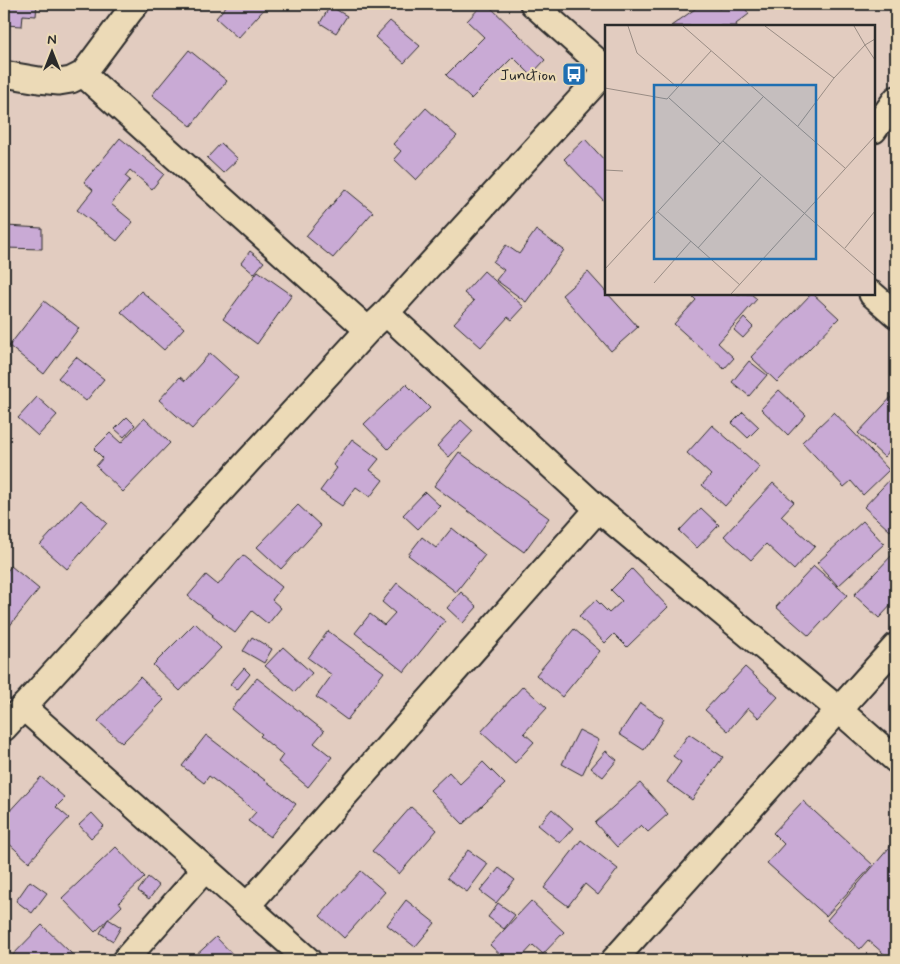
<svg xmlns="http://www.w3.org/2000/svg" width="900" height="964" font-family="Mynerve,sans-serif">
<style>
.building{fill:#c9aad5;stroke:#2b2b2b}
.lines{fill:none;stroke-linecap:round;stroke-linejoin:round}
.minor-casing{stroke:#2b2b2b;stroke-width:29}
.minor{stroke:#ecdab7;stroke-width:25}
.labels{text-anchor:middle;stroke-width:4.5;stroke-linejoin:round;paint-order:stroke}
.poi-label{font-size:16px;fill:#2b2b2b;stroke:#ecdab7;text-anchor:end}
.inset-road{fill:none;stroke:#998c84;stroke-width:1}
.view{fill:#1f6fb2;fill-opacity:0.15;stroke:#1f6fb2;stroke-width:2.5}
.inset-edge{fill:none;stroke:#2b2b2b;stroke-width:2.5}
</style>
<rect width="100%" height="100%" fill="#e2ccc0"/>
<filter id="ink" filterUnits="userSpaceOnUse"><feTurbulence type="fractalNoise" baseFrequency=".02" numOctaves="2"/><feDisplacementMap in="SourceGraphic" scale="10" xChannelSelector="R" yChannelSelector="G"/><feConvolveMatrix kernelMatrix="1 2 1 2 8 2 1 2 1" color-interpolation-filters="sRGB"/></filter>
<g filter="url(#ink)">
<g class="building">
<polygon points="4,4 37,4 36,16 23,15 22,26 4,25"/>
<polygon points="228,4 269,4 238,38 216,18"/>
<polygon points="483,4 487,4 545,60 531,75 513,57 471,99 446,75 484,37 467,21"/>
<polygon points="702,4 715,4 719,9 726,4 742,4 749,14 736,24 737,26 671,26"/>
<polygon points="812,4 826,4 822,10"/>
<polygon points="330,6 347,16 336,33 320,23"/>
<polygon points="390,21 420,46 404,63 375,37"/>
<polygon points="189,50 227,81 191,126 152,95"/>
<polygon points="426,108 457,136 416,180 394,159 401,151 393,144"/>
<polygon points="120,138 164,174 152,189 130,170 125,176 130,180 111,204 133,222 117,241 77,210 93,190 84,182"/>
<polygon points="585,139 606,162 606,203 564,159"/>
<polygon points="221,143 238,159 223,173 207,158"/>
<polygon points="345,189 373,212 333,258 306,236"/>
<polygon points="6,226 42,228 42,249 5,248"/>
<polygon points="536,230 564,250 526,302 496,280 504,270 493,262 506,245 519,254"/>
<polygon points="250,251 264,262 254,274 241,263"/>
<polygon points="258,271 292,295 257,344 223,319"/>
<polygon points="484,271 524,307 512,320 508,317 481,347 454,323 474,301 464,293"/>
<polygon points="588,272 606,292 606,294 608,294 638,327 611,351 562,295"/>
<polygon points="141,291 184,328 164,350 121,312"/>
<polygon points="690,294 751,294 757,299 718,343 734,358 724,369 674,324 696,300"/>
<polygon points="811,294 813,294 839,318 777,382 751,357"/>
<polygon points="44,301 79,328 44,374 9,346"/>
<polygon points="744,318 753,327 743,338 734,330"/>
<polygon points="210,353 238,378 192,429 159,400 180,377 185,381"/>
<polygon points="76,357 104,379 86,401 58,378"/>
<polygon points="749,361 767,375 749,396 732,382"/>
<polygon points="406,384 430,408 388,449 364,424"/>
<polygon points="779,390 806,415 788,435 761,409"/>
<polygon points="896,392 896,444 884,457 858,433"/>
<polygon points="37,397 57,415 38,436 18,418"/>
<polygon points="743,412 759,427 748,438 732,423"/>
<polygon points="834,412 889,470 863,495 851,481 844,487 802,442"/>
<polygon points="127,417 135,425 124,437 115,429"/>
<polygon points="144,418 170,443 123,492 96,466 103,458 94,449 110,433 121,443"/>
<polygon points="461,420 473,431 449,457 437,446"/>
<polygon points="712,425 760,467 725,506 702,485 711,475 687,453"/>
<polygon points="352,439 379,459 370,470 383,480 370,497 356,487 342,506 320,491 337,468 333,465"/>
<polygon points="459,452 549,518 524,552 434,486"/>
<polygon points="896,473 896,524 890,531 864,507"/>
<polygon points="773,483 794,502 781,516 815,546 794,570 766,544 751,560 724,536"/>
<polygon points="425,492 440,506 418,529 403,515"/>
<polygon points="81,500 107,523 67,569 40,545"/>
<polygon points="298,505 321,526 281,569 257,547"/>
<polygon points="701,508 719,525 697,548 679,531"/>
<polygon points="863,521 884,544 838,586 817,563"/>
<polygon points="452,528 485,555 456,592 408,555 422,537 436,548"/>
<polygon points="895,552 896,554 896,600 879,618 854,595"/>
<polygon points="243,555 282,587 272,600 281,608 268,624 252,611 235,633 188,596 206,575 218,585"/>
<polygon points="11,566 39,589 4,633 4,575"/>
<polygon points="814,566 847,595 809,636 776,607"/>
<polygon points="632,569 668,607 627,647 614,634 605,643 579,616 596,600 609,613 622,601 611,590"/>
<polygon points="397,583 445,621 404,672 355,633 370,614 384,625 395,613 382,602"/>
<polygon points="461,592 477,607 463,623 447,608"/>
<polygon points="195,623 221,648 180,691 153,665"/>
<polygon points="574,629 600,651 562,697 536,675"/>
<polygon points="328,631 384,672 347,720 316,697 332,675 308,658"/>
<polygon points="252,637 272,649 264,663 243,651"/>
<polygon points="283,647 312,673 295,692 265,666"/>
<polygon points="745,667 778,697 759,718 748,708 728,731 705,710"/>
<polygon points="244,668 250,674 237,690 230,684"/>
<polygon points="140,677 164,700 122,743 98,721"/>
<polygon points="257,678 324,731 314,743 332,757 308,787 278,762 283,755 260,736 262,734 232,709"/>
<polygon points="523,686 547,708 524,733 534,742 515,763 481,732"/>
<polygon points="640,703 664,719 644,750 619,734"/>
<polygon points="579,730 599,740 582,775 562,764"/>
<polygon points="689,734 723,757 692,800 667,782 681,762 673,756"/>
<polygon points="206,735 296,804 270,837 248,821 256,812 209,776 204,783 182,766"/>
<polygon points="606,751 617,760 603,777 591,768"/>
<polygon points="483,762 505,784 463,824 430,790 449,772 460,784"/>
<polygon points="41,777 65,798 56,807 69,818 29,862 4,839 4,817"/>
<polygon points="640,783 668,814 648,832 641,825 617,847 595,823"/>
<polygon points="803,801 873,865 826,916 767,863 784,844 773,833"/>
<polygon points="411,807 437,830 399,874 372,851"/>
<polygon points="552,809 573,828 560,843 538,825"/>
<polygon points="92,813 104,826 91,838 79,825"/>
<polygon points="581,840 618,869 598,895 585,884 568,906 544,888"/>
<polygon points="895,841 896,842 896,956 891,960 868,940 860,949 827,920"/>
<polygon points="116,847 145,877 119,902 122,906 95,932 62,898"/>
<polygon points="468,850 488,864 467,892 447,878"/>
<polygon points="499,868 515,880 496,903 480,891"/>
<polygon points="361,871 385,892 344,938 320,916"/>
<polygon points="148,877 159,886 149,899 138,891"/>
<polygon points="30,881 47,893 32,913 16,901"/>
<polygon points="406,900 435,923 415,947 387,925"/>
<polygon points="531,901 564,932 543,954 533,945 519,960 506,960 490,945"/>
<polygon points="498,903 515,915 504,929 488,917"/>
<polygon points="108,919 121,927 113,941 100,933"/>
<polygon points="42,925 73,955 69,960 8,960"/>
<polygon points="216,937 238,960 196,960 193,958"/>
</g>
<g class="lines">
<g class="minor-casing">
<g id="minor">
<polyline points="533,4 606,69"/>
<polyline points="4,74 39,80 59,82 71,80 83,74 130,11 136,4"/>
<polyline points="83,74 368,330"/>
<polyline points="874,130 896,99"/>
<polyline points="872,294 896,315"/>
<polyline points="386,313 598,509 839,710 896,760"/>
<polyline points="23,707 308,960"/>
<polyline points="4,728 368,330 386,313 606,71"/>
<polyline points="247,906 598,509"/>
<polyline points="125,960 205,869"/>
<polyline points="614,960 896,646"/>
</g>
</g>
<use href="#minor" class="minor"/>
</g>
</g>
<defs>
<g id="bus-square" transform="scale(1.25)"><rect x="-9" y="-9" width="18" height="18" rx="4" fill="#1f6fb2" stroke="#ecdab7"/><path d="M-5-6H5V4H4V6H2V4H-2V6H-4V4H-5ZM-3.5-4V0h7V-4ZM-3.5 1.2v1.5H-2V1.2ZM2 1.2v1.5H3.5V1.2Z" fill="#fff"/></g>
</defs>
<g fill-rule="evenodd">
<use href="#bus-square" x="574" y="74"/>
</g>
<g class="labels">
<g class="poi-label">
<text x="556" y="80">Junction</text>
</g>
</g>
<g transform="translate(605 25)">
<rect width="270" height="270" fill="#e2ccc0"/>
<path class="inset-road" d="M23,1L32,28L72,62M78,1L240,143M160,1L229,53M270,14L260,20L270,35M0,63L62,74L106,26M64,73L115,119M193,101L229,53L260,20L249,1M118,116L270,251M0,145L18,146M53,187L135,260M93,223L156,152M240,223L270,186M0,244L158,72M49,258L86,216M126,269L270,111"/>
<path class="view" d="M49,60H211V234H49Z"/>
<rect width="270" height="270" class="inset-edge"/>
</g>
<rect width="900" height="964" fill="none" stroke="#ecdab7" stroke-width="20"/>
<rect x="10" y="10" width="880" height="944" fill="none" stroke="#2b2b2b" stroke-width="2" filter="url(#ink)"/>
<g transform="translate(52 52)" stroke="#ecdab7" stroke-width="4" paint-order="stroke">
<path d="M0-4L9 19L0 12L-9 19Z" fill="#2b2b2b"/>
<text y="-8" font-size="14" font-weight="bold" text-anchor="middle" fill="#2b2b2b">N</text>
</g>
</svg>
